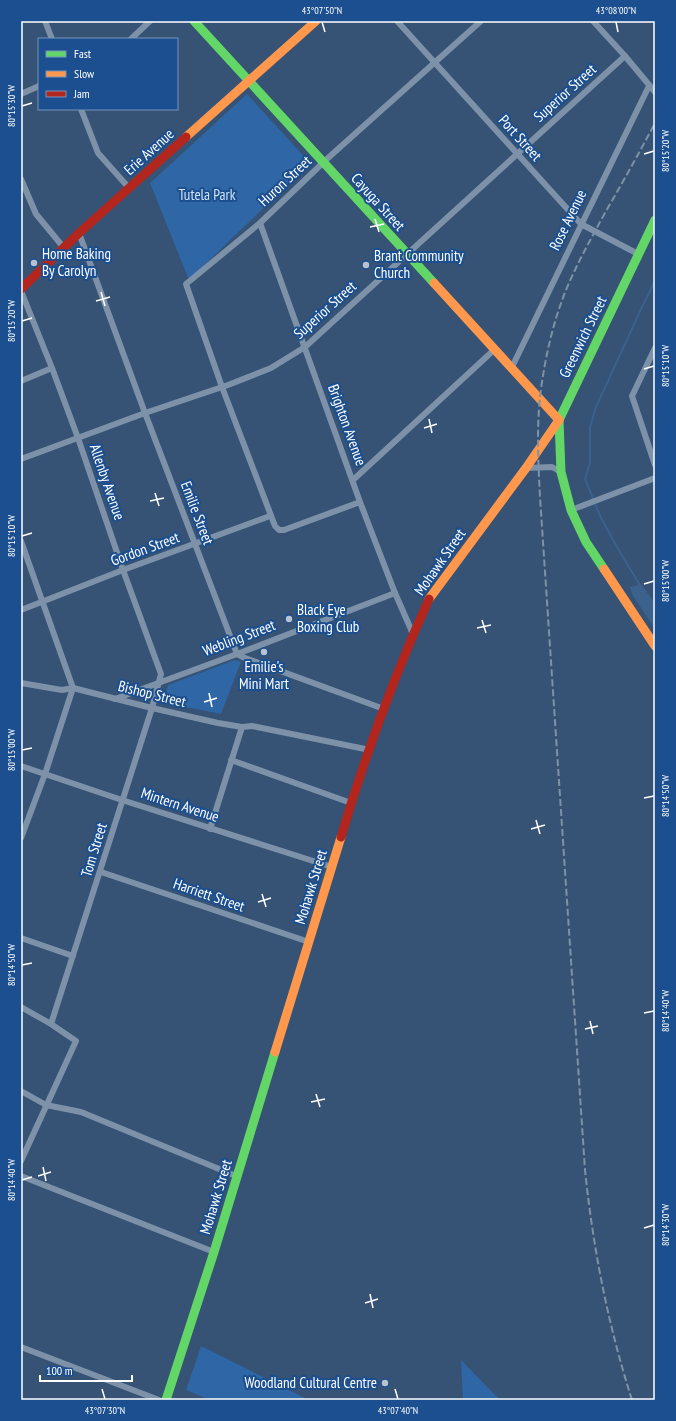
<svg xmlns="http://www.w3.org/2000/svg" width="676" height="1421" font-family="'PT Sans Narrow',sans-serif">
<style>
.green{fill:#2f66a5}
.water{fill:#3b618d}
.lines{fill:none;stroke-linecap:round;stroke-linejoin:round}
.stream{stroke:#3b618d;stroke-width:2}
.street{stroke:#7d92a8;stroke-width:6}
.fast{stroke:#63d668;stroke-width:9}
.slow{stroke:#ff974d;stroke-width:9}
.jam{stroke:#b3261e;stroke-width:9}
.rail{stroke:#7e92a7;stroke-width:2;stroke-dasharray:7 3;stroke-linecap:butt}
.ticks{fill:none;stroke:#fff;stroke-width:1.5}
.poi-dot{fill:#b9c2ce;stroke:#1b4f8f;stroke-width:1.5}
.labels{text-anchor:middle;stroke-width:4;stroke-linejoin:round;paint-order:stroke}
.street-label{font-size:15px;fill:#fff;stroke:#1b4f8f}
.park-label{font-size:15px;fill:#cfe3fa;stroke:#1b4f8f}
.poi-label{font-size:15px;fill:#fff;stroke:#1b4f8f;text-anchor:start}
.neatline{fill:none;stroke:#fff;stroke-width:1.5}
.ticks-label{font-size:10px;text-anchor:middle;fill:#fff}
</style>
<rect width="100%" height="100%" fill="#365274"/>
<g class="green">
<polygon points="247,94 310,163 189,280 150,183"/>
<polygon points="235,660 241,662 221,714 166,703 164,701 168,685"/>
<polygon points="201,1346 309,1400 210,1400 186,1390"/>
<polygon points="461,1360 500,1400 463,1400"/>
</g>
<polygon class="water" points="641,584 655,603 655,629 633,596 630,587"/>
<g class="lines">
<polyline class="stream" points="641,587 617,547 601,518 585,479 590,463 590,427 596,407 642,307 655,281"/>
<g class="street">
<polyline points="45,21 52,39"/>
<polyline points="397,21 581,224 638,254"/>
<polyline points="593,21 625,56 655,92"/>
<polyline points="131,39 150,21"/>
<polyline points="21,94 39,86"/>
<polyline points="81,109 98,153 129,188"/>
<polyline points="21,179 36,214 64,248"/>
<polyline points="260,223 360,502 395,593 413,634"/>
<polyline points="79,233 145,413 237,654 245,658 384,709"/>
<polyline points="21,291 52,368 78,438 123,570 161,674 152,708 51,1024"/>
<polyline points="655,348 632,396 655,465"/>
<polyline points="512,367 649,86"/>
<polyline points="21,381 52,368"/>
<polyline points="21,459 145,413 228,385 271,368 305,347 625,56"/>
<polyline points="526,468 552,467 561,472"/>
<polyline points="353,480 495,349"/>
<polyline points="360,502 284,530 279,530 275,526 222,387 186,284 260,223 328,158 481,21"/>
<polyline points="571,510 655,478"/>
<polyline points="21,541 73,688"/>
<polyline points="21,610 123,570 270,516"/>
<polyline points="21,683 62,690 73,688 152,708 218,723 242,727 252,726 370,750"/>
<polyline points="115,699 237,654 395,593"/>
<polyline points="231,760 351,803"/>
<polyline points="21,766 122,800 332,867"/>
<polyline points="210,829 242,727"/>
<polyline points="21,838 45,774 73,688"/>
<polyline points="101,872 309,942"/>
<polyline points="21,938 73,956"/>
<polyline points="21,1007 51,1024 76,1041 21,1161"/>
<polyline points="21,1091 46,1105 81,1112 236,1176"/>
<polyline points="21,1176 214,1252"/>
<polyline points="21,1347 159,1400"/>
</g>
<g class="fast">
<polyline points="194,21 434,283"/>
<polyline points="604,569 586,542 571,510 561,472 559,420 655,220"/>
<polyline points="166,1400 214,1252 275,1052"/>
</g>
<g class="slow">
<polyline points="186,137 316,21"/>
<polyline points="434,283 559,420"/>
<polyline points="604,569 655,646"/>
<polyline points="429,599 526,468 559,420"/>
<polyline points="275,1052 341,837"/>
</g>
<g class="jam">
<polyline points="21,289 79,233 186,137"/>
<path d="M341,837C365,756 394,676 429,599"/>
</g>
<path class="rail" d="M632,1400C608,1325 593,1248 585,1170L540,497C538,459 536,421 542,382C547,349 555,315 569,283C580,258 593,235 606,211C623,182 639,153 655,123"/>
</g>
<path class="ticks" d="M322,22L325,32M616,22L618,32M22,106L32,103M644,154L654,151M375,219L379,232M370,227L384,224M101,292L105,306M96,301L110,297M22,321L32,318M644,369L654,366M429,419L432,433M424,428L437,424M155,493L159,506M150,501L164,498M22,536L32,533M644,584L654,581M482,620L486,633M477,628L491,625M209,693L212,707M204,702L217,698M22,750L32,748M644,798L654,796M536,820L540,834M531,829L545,825M262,894L266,907M258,902L271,898M22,965L32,963M644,1013L654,1011M590,1021L593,1034M585,1029L598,1026M316,1094L320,1107M311,1102L325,1099M43,1167L46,1181M38,1176L51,1172M22,1180L32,1177M644,1228L654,1225M370,1294L373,1308M365,1303L378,1299M102,1389L105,1399M395,1389L398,1399"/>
<g class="poi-dot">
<circle cx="34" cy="263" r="4"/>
<circle cx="366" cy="265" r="4"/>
<circle cx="289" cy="619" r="4"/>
<circle cx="264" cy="652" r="4"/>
<circle cx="385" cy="1383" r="4"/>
</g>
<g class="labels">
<g class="street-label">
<text transform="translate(565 93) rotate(-42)" y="5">Superior Street</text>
<text transform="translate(520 138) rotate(48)" y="5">Port Street</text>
<text transform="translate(149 152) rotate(-42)" y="5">Erie Avenue</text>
<text transform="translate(285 181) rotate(-43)" y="5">Huron Street</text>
<text transform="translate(378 202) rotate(48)" y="5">Cayuga Street</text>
<text transform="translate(568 220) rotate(-64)" y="5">Rose Avenue</text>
<text transform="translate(325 310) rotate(-42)" y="5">Superior Street</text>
<text transform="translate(583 337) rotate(-64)" y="5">Greenwich Street</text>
<text transform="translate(347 425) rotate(70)" y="5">Brighton Avenue</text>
<text transform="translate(107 482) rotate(71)" y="5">Allenby Avenue</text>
<text transform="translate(197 513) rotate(69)" y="5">Emilie Street</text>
<text transform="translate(145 549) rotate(-20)" y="5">Gordon Street</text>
<text transform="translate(440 562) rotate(-55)" y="5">Mohawk Street</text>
<text transform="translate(239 638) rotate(-21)" y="5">Webling Street</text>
<text transform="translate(152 694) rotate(14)" y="5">Bishop Street</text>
<text transform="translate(180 805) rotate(18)" y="5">Mintern Avenue</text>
<text transform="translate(94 850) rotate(-73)" y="5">Tom Street</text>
<text transform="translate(311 887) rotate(-73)" y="5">Mohawk Street</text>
<text transform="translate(209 895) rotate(19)" y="5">Harriett Street</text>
<text transform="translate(216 1197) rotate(-73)" y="5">Mohawk Street</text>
</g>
<g class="park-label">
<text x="207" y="200">Tutela Park</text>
</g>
<g class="poi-label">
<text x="42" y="259">Home Baking<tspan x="42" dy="17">By Carolyn</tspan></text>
<text x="374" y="261">Brant Community<tspan x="374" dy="17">Church</tspan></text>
<text x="297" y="615">Black Eye<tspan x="297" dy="17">Boxing Club</tspan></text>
<text x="264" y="672" text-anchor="middle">Emilie's<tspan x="264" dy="17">Mini Mart</tspan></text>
<text x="377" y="1388" text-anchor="end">Woodland Cultural Centre</text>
</g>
</g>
<rect width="676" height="1421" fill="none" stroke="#1b4f8f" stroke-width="44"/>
<rect x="38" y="38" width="140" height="72" fill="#1b4f8f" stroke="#7695bc"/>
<rect x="46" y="51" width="20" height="6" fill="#63d668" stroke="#7695bc"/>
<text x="74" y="58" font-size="12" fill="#ffffff">Fast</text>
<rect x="46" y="71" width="20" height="6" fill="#ff974d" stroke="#7695bc"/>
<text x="74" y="78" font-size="12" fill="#ffffff">Slow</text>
<rect x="46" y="91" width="20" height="6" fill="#b3261e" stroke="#7695bc"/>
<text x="74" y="98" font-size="12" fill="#ffffff">Jam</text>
<path d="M40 1375v6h92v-6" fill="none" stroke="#ffffff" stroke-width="2"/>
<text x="46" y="1375" font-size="12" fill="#ffffff" stroke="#1b4f8f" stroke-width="3" paint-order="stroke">100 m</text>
<rect x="22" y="22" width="632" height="1377" class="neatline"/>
<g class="ticks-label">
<text x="322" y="14">43°07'50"N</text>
<text x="616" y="14">43°08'00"N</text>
<text transform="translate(11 106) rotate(-90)" y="4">80°15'30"W</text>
<text transform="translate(665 151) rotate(-90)" y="4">80°15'20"W</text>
<text transform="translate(11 321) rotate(-90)" y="4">80°15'20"W</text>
<text transform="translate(665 366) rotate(-90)" y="4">80°15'10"W</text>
<text transform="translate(11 536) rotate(-90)" y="4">80°15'10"W</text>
<text transform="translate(665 581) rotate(-90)" y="4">80°15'00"W</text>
<text transform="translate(11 750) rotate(-90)" y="4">80°15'00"W</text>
<text transform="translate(665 796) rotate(-90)" y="4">80°14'50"W</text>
<text transform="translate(11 965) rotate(-90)" y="4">80°14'50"W</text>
<text transform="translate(665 1011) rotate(-90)" y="4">80°14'40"W</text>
<text transform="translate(11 1180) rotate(-90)" y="4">80°14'40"W</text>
<text transform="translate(665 1225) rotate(-90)" y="4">80°14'30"W</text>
<text x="105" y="1414">43°07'30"N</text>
<text x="398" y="1414">43°07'40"N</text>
</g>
</svg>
